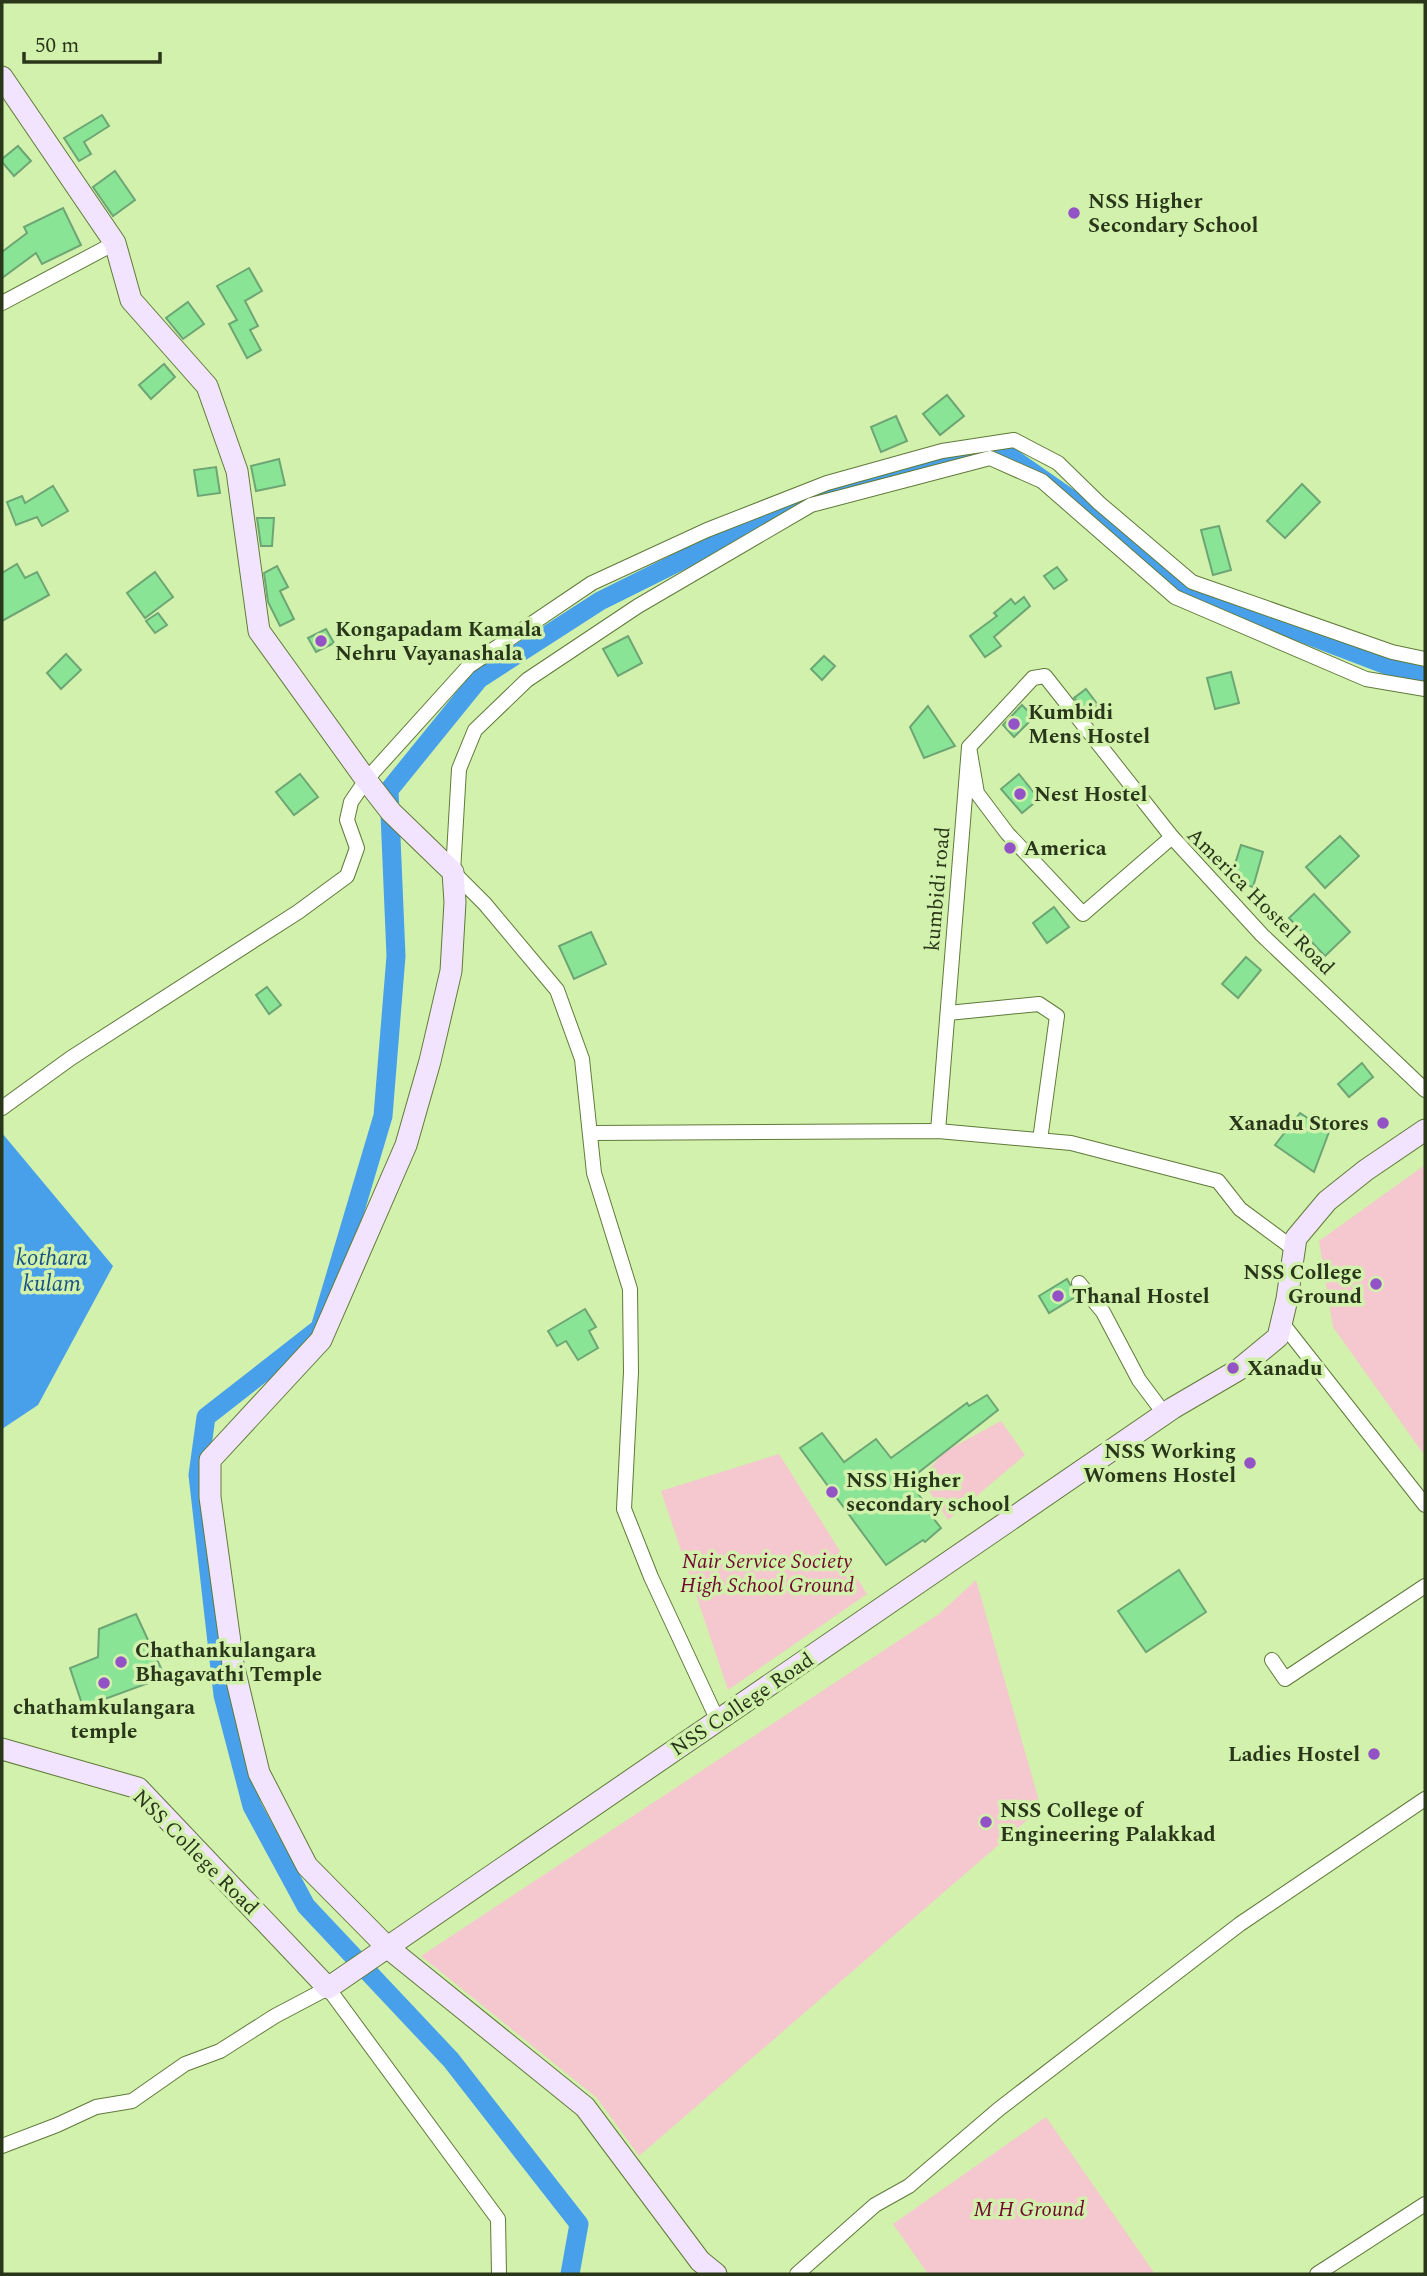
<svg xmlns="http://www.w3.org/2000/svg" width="1427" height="2276" font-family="Spectral,serif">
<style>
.green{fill:#f5c7ce}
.water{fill:#48a0eb}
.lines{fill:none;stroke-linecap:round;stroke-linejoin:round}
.canal{stroke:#48a0eb;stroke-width:19}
.building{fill:#89e496;stroke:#6da674;stroke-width:2}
.street-casing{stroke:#607a3a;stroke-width:16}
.secondary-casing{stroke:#607a3a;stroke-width:23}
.street{stroke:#fff;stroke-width:14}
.secondary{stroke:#f2e4fe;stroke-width:21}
.poi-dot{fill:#9452c7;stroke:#d2f1ac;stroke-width:2.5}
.labels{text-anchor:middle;stroke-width:7;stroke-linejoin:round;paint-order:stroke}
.poi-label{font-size:21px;font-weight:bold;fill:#2a361a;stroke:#d2f1ac;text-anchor:start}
.street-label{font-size:21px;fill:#2a361a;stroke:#d2f1ac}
.park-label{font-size:21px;font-style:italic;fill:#71092f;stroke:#d2f1ac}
.water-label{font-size:23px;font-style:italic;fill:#175485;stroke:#d2f1ac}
</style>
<rect width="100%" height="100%" fill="#d2f1ac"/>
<g class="green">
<polygon points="1425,1165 1425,1456 1333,1327 1319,1241"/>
<polygon points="1001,1421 1025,1455 948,1520 921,1479 944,1452"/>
<polygon points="779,1454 867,1594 728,1690 661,1491"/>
<polygon points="976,1580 1041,1808 639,2156 597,2098 421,1956 939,1614"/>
<polygon points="1046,2117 1155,2274 928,2274 893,2224"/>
</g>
<polygon class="water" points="2,1133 113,1266 38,1405 2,1429"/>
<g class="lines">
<polyline class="canal" points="570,2274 579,2224 451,2060 306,1906 252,1806 223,1695 198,1475 206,1417 320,1328 383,1116 396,956 389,790 479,679 600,601 779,512 950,456 1002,451 1115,530 1187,592 1242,610 1392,667 1425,674"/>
</g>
<g class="building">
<polygon points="102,115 109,126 84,142 91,154 79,161 64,138"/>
<polygon points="18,146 31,161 14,176 2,162 2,159"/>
<polygon points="115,171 135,200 113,216 93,187"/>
<polygon points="63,208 81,245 42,264 36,253 2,278 2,252 27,233 24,227"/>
<polygon points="249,268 262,291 245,301 258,326 250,330 261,350 247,358 229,324 237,320 217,286"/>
<polygon points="188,302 204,324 183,339 166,318"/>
<polygon points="164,364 175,377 151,399 139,385"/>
<polygon points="947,395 964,416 940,435 923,414"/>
<polygon points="896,416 907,441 881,452 871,427"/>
<polygon points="279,459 285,485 256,491 251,466"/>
<polygon points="216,467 220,493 198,496 194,470"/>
<polygon points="1302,484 1320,502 1285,538 1267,521"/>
<polygon points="53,486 68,511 42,526 37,517 16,525 7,502 22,496 25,503"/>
<polygon points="257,518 274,518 272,546 261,546"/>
<polygon points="1219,526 1231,570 1213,575 1201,530"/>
<polygon points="17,564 25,578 37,572 49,595 2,621 2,573"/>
<polygon points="277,566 288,587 280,591 294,619 280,626 268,602 264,573"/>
<polygon points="1057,567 1067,580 1054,589 1044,576"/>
<polygon points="155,572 173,597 145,618 127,593"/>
<polygon points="1024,597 1030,606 994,637 1001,646 985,657 970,636 997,616 994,613 1011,599 1015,604"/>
<polygon points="158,613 167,625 155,633 146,621"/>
<polygon points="326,629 334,643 316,652 308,638"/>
<polygon points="628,636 642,663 618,676 603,649"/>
<polygon points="66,654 81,670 61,689 47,673"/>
<polygon points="824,656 835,666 822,680 811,669"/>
<polygon points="1231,672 1239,703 1215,709 1207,678"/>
<polygon points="1086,689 1098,705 1087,713 1074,698"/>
<polygon points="1022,705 1034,717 1014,737 1003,725"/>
<polygon points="928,706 955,746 924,758 910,727"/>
<polygon points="300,774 318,797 294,815 276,792"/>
<polygon points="1019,774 1039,799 1022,813 1001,789"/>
<polygon points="1340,836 1359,856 1325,888 1306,867"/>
<polygon points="1241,845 1263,852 1253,887 1230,880"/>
<polygon points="1314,894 1350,932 1325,956 1289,918"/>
<polygon points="1054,907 1069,927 1047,943 1033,923"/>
<polygon points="591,932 606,964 574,979 559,946"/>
<polygon points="1246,957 1261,970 1238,998 1222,984"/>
<polygon points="267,987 281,1005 269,1014 256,995"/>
<polygon points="1362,1063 1373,1077 1349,1097 1338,1084"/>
<polygon points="1300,1113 1329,1132 1314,1172 1275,1145"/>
<polygon points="1067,1279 1077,1296 1049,1313 1039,1296"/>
<polygon points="585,1309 596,1327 589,1331 598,1348 578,1360 566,1341 557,1346 548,1331"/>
<polygon points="987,1395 998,1410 909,1480 925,1504 923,1505 941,1528 925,1542 923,1540 886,1565 800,1448 822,1433 844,1462 876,1439 891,1458 967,1403 969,1406"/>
<polygon points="1179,1570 1206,1612 1146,1652 1118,1611"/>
<polygon points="136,1614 165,1677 83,1707 70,1668 98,1657 99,1629"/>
</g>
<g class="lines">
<g class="street-casing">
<g id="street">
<polyline points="2,303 115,243"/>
<polyline points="969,747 1033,678 1045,676 1172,837"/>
<polyline points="948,1013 1039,1004 1057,1016 1040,1140"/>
<polyline points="2,1108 71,1058 298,912 347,876 357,848 347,820 351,802 366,780 469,666 592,583 707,530 827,483 942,451 1014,440 1058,463 1099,503 1192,582 1392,652 1425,659"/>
<polyline points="938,1131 969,747 977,793 1007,833 1083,914 1172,837 1262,935 1425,1090"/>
<polyline points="590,1133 938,1131 1071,1143 1218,1181 1240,1209 1294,1249"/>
<polyline points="1079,1283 1103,1312 1139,1380 1163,1412 1172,1407"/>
<polyline points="1282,1323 1425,1505"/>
<polyline points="1272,1660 1285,1679 1425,1586"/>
<polyline points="718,1721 651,1577 624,1509 631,1372 630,1289 594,1173 582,1059 557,990 485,904 453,872 459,769 475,730 527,680 638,606 811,505 990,458 1042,481 1175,597 1366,679 1425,689"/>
<polyline points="2,2146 57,2125 96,2107 132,2101 185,2064 220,2051 275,2016 328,1988 498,2219 499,2274"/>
<polyline points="797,2274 875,2205 909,2186 999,2109 1240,1924 1425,1799"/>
<polyline points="1317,2274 1425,2204"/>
</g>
</g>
<g class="secondary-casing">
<g id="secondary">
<polyline points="2,77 115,243 131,300 207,386 237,471 259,631 367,781 391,812 453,872 455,902 451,971 430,1061 406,1145 321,1340 210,1460 210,1497 233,1664 259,1773 307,1866 387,1947 585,2107 700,2261 716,2274"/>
<polyline points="2,1749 138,1788 328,1988 1173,1408 1238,1370 1278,1337 1287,1299 1296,1238 1327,1201 1366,1170 1425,1130"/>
</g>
</g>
<use href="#street" class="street"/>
<use href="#secondary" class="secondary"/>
</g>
<g class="poi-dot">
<circle cx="1074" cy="213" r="7"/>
<circle cx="321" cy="641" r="7"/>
<circle cx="1014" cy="724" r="7"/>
<circle cx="1020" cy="794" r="7"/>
<circle cx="1010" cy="848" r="7"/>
<circle cx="1383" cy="1123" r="7"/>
<circle cx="1376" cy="1284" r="7"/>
<circle cx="1058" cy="1296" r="7"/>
<circle cx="1233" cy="1368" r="7"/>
<circle cx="1250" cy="1463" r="7"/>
<circle cx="832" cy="1492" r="7"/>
<circle cx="121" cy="1662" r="7"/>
<circle cx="104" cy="1683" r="7"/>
<circle cx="1374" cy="1754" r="7"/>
<circle cx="986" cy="1822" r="7"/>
</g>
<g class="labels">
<g class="poi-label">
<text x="1088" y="208">NSS Higher<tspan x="1088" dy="24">Secondary School</tspan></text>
<text x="335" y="636">Kongapadam Kamala<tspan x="335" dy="24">Nehru Vayanashala</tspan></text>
<text x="1028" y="719">Kumbidi<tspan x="1028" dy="24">Mens Hostel</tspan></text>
<text x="1034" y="801">Nest Hostel</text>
<text x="1024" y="855">America</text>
<text x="1369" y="1130" text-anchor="end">Xanadu Stores</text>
<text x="1362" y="1279" text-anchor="end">NSS College<tspan x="1362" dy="24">Ground</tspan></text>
<text x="1072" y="1303">Thanal Hostel</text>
<text x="1247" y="1375">Xanadu</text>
<text x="1236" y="1458" text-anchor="end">NSS Working<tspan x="1236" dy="24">Womens Hostel</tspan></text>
<text x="846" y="1487">NSS Higher<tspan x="846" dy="24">secondary school</tspan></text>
<text x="135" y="1657">Chathankulangara<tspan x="135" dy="24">Bhagavathi Temple</tspan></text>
<text x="104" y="1714" text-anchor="middle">chathamkulangara<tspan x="104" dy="24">temple</tspan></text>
<text x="1360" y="1761" text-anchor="end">Ladies Hostel</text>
<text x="1000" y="1817">NSS College of<tspan x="1000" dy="24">Engineering Palakkad</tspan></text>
</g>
<g class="street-label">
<text transform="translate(937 889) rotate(-85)" y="7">kumbidi road</text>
<text transform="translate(1261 901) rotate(45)" y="7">America Hostel Road</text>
<text transform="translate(742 1704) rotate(-34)" y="7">NSS College Road</text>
<text transform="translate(196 1852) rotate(45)" y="7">NSS College Road</text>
</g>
<g class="park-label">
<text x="767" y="1568">Nair Service Society<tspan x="767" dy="24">High School Ground</tspan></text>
<text x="1029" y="2216">M H Ground</text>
</g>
<g class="water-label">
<text x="52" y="1265">kothara<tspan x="52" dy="26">kulam</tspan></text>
</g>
</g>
<rect width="1427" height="2276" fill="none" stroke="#2a361a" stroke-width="7"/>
<path d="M24 52v10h136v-10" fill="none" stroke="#2a361a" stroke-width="3.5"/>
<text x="35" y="52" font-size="21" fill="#2a361a" stroke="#d2f1ac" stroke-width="5" paint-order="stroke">50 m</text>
</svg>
